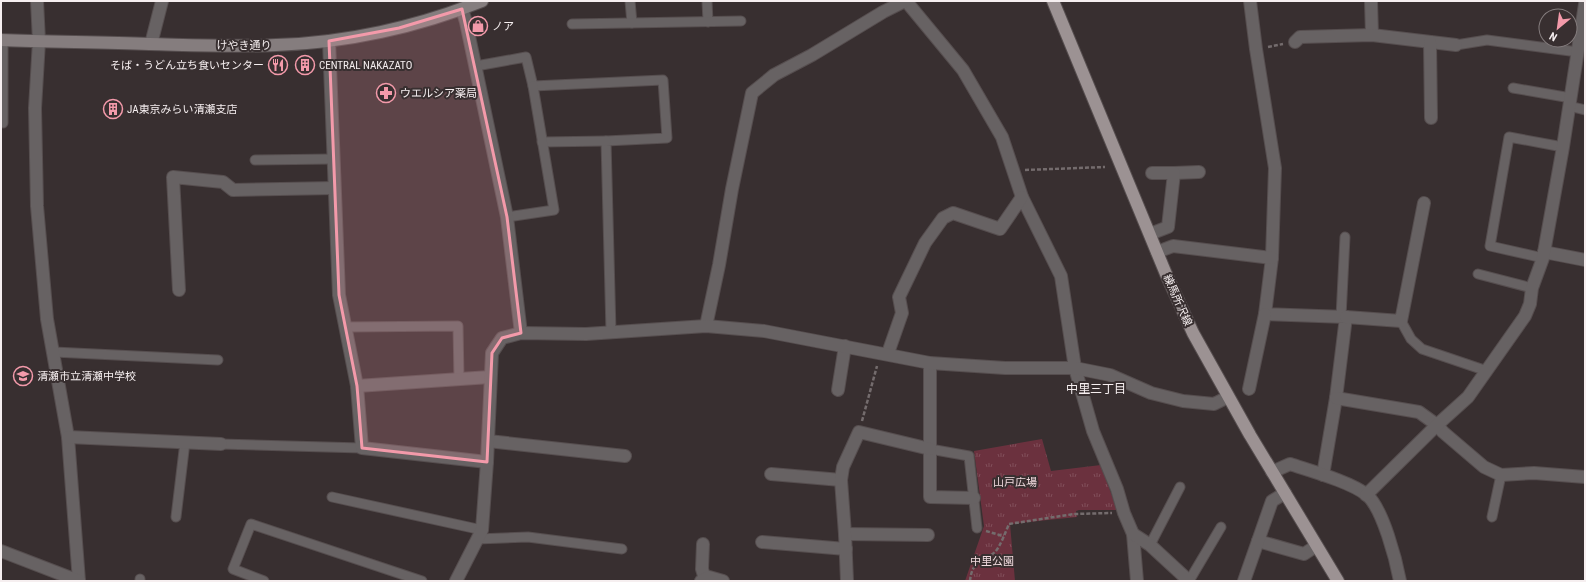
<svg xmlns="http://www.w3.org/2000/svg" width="1586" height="582" font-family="'Roboto Condensed','Noto Sans JP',sans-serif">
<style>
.grass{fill:url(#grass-tufts)}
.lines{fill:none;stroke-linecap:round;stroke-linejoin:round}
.lane-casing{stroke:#564e4f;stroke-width:11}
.street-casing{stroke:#564e4f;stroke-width:14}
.secondary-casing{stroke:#564e4f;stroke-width:14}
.primary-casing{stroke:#564e4f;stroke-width:14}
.path{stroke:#746c6d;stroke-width:2.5;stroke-dasharray:4 2;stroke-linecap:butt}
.lane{stroke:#676263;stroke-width:9}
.street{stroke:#676263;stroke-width:12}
.secondary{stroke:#857d7e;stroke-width:12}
.primary{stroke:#9c9293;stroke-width:12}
.marked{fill:#f39aaa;fill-opacity:0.2;stroke:#f39aaa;stroke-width:3;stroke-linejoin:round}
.labels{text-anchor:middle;stroke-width:4;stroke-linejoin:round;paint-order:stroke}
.poi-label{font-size:11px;fill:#f6eff0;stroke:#382f30;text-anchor:start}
.street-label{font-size:11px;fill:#f6eff0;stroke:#382f30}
.park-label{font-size:11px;fill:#f0d9dd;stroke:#382f30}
.neighbourhood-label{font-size:12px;fill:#f6eff0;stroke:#382f30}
</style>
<defs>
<pattern id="grass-tufts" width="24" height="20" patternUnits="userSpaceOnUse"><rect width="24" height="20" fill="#6b313e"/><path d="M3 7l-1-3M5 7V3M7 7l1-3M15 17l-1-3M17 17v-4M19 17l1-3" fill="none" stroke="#814f5a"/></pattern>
</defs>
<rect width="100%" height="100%" fill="#382f30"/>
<polygon class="grass" points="1042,439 1051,471 1101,465 1117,510 1079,510 1076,511 1077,517 1010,524 1015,581 965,581 984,526 974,451"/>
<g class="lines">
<g class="lane-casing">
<g id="lane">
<polyline points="630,1 632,23"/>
<polyline points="707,1 708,22"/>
<polyline points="572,24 741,21"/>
<polyline points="1456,45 1487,40 1578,52"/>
<polyline points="476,66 526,57 533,86 663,80 667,138 606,141 611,332"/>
<polyline points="1513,88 1571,98"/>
<polyline points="1569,106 1585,110"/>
<polyline points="3,123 3,40"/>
<polyline points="542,142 606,141"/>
<polyline points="255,160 333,159"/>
<polyline points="507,217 554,210 533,86"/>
<polyline points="1543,258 1490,246 1509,137 1563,147"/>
<polyline points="1478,274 1532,288"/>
<polyline points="1341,317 1345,237"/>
<polyline points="1401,321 1411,339 1422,349 1487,371"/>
<polyline points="345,327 458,326 459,379"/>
<polyline points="54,352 218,360"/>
<polyline points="221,444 362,448"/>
<polyline points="930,449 969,456 977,528"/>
<polyline points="332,497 482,530"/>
<polyline points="176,517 185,442"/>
<polyline points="1492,517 1501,475"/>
<polyline points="477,539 528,537 622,549"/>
<polyline points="1150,545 1180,487"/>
<polyline points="140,581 140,579"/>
<polyline points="264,581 233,569 251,524 422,581"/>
<polyline points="1189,581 1221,527"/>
</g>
</g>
<g class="street-casing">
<g id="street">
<polyline points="37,1 39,41 35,108 37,206 47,319 68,437 79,581"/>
<polyline points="906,1 963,70 1002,137 1022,197 1061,276 1075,368 1093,431 1117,489 1124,513 1133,534 1137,581"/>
<polyline points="1250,1 1256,49 1275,168 1272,258 1265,314 1346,317 1336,398 1323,475"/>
<polyline points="1371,1 1372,35"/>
<polyline points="462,9 466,22 507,217 521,333"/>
<polyline points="329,41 339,295 357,386 362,448 487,462"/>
<polyline points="1295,42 1300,37 1372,35 1456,45"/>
<polyline points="1430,42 1431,118"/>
<polyline points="151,44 162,1"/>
<polyline points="1174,173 1199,172"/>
<polyline points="1150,234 1168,227 1174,173 1152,173"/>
<polyline points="1157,252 1173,246 1272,258"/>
<polyline points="1544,252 1585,260"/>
<polyline points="179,290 173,177 223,182 233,190 334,188"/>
<polyline points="1346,317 1401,321 1424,203"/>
<polyline points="706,326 719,265 732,189 752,93 774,75 812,55 883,12 905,1"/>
<polyline points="888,353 902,313 899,297 925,243 943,218 953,213 1000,229 1022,197"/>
<polyline points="930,363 930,497 974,498"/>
<polyline points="357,386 490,377"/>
<polyline points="1249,389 1265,314"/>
<polyline points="838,390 845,346"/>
<polyline points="1336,398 1419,412 1437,425 1443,432 1484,467 1501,475 1534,473 1585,477"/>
<polyline points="68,437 221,444"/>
<polyline points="488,441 625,456"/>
<path d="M1272,472L1290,464C1311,471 1351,482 1367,495C1383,509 1396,560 1400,581"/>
<polyline points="771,474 841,480"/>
<polyline points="1366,495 1437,425 1468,397 1525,316 1530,304 1532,288 1543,258 1563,147 1585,4"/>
<polyline points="845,534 928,535"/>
<polyline points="1133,534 1150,545 1189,581"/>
<polyline points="1258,541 1304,554 1316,546"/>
<polyline points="762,542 846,549"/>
<polyline points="703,544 702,569 705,579"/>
<polyline points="1,551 79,581"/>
<polyline points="456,581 482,530 487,462 492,353 502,338 521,333 586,334 706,326 764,331 930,363 1005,368 1075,368 1110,375 1151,393 1183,401 1214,404 1228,397"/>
<polyline points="701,581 709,577 723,581"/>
<polyline points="847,581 845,534 841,480 843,467 859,432 930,449"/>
<polyline points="1244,581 1272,501 1285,493"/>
</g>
</g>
<g class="secondary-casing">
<path id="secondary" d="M1,40C50,42 100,42 149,44C191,45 234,47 276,45C345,43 418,27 482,1"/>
</g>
<g class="primary-casing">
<polyline id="primary" points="1053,1 1166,274 1193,333 1250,435 1338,581"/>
</g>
<g class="path">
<polyline points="1268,47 1283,44"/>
<polyline points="1025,170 1105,167"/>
<polyline points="862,421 877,366"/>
<polyline points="986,531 1003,536"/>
<path d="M970,581C972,560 982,563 995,552C1000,547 1006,531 1009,524L1074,514L1112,513"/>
</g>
<use href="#lane" class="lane"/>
<use href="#street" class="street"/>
<use href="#secondary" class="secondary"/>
<use href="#primary" class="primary"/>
</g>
<path class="marked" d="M462,9L507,217L521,333L502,338L492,353L487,462L362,448L357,386L339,295L329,41L399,28Z"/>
<defs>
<g id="shop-ring" transform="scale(1)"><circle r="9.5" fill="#382f30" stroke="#f39aaa" stroke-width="1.5"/><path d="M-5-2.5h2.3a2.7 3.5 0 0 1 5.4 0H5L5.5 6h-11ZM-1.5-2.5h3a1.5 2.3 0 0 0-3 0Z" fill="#f39aaa"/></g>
<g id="restaurant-ring" transform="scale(1)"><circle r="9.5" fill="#382f30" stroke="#f39aaa" stroke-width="1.5"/><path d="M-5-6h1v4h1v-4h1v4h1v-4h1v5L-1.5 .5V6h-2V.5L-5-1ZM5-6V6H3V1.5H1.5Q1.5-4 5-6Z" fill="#f39aaa"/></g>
<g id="building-ring" transform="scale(1)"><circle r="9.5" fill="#382f30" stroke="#f39aaa" stroke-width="1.5"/><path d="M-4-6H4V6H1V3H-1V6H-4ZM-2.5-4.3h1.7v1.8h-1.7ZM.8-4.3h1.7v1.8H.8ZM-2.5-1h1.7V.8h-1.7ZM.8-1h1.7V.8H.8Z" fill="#f39aaa"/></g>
<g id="pharmacy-ring" transform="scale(1)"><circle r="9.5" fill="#382f30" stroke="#f39aaa" stroke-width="1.5"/><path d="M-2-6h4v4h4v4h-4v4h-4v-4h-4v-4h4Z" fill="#f39aaa"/></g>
<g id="school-ring" transform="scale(1)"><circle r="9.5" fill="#382f30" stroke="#f39aaa" stroke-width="1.5"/><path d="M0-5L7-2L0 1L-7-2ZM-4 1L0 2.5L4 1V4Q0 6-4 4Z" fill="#f39aaa"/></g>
</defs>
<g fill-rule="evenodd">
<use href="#shop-ring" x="478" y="26"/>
<use href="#restaurant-ring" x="278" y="65"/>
<use href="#building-ring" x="305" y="65"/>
<use href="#pharmacy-ring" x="386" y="93"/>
<use href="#building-ring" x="113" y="109"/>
<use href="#school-ring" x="23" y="376"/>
</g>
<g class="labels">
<g class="poi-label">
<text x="492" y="30">ノア</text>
<text x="264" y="69" text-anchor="end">そば・うどん立ち食いセンター</text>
<text x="319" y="69">CENTRAL NAKAZATO</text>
<text x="400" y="97">ウエルシア薬局</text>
<text x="127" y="113">JA東京みらい清瀬支店</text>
<text x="37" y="380">清瀬市立清瀬中学校</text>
</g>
<g class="street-label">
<text x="244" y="49">けやき通り</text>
<text transform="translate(1178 300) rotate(66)" y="4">練馬所沢線</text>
</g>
<g class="park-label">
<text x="1015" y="486">山戸広場</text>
<text x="992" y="565">中里公園</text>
</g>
<g class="neighbourhood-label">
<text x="1096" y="393">中里三丁目</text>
</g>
</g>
<rect width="1586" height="582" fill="none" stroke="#f6eff0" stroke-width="4"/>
<g transform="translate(1558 28) rotate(209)"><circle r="19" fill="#382f30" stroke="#847c7d"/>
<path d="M0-3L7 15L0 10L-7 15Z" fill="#f39aaa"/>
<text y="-6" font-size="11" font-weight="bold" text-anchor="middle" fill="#f6eff0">N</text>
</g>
</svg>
